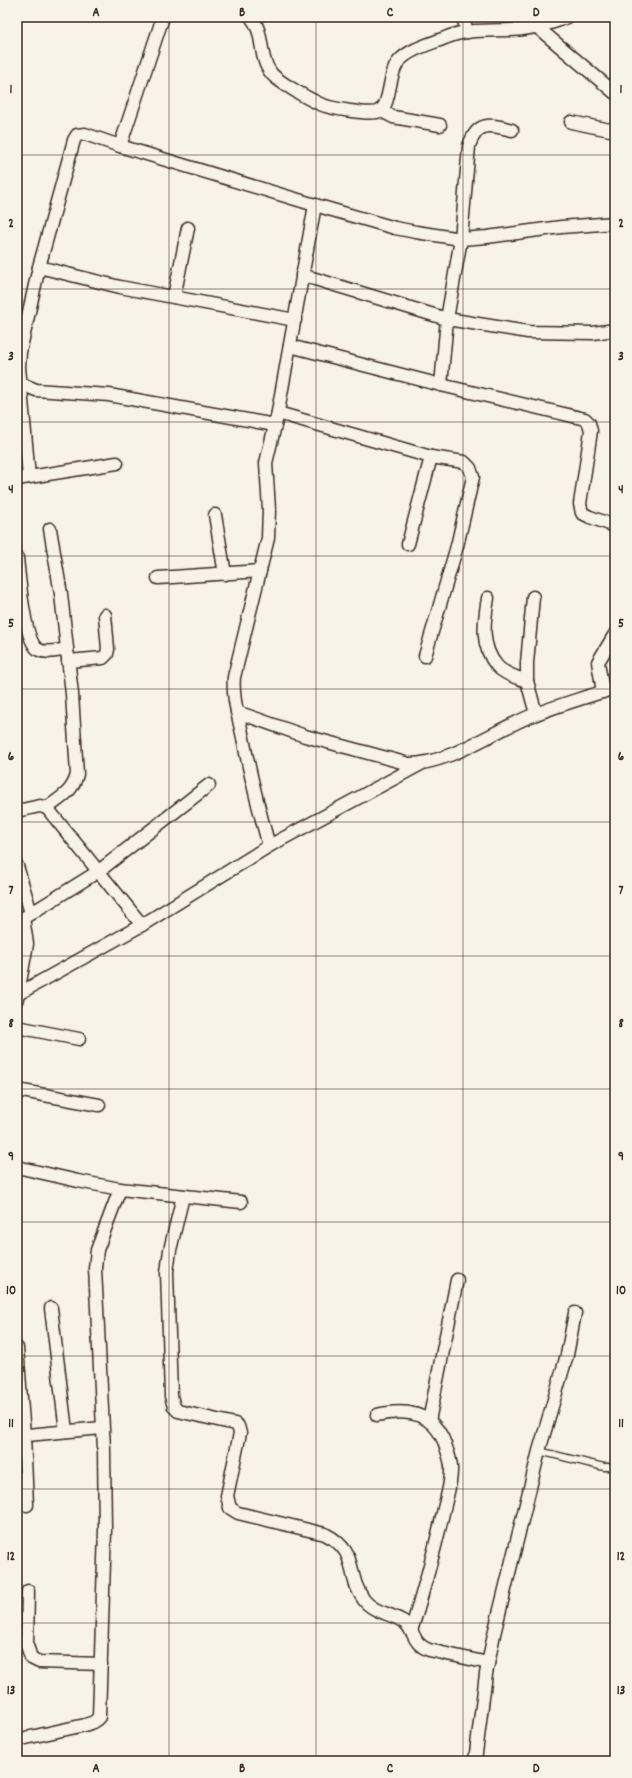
<svg xmlns="http://www.w3.org/2000/svg" width="632" height="1778" font-family="Dekko,sans-serif">
<style>
.lines{fill:none;stroke-linecap:round;stroke-linejoin:round}
.service-casing{stroke:#3b2a1e;stroke-width:9}
.minor-casing{stroke:#3b2a1e;stroke-width:15}
.service{stroke:#f7f3e8;stroke-width:6}
.minor{stroke:#f7f3e8;stroke-width:12}
.grid{fill:none;stroke:#3b2a1e;stroke-width:1;stroke-opacity:0.55}
.neatline{fill:none;stroke:#3b2a1e;stroke-width:1.5}
.grid-label{font-size:13px;text-anchor:middle;font-weight:bold;fill:#3b2a1e}
</style>
<rect width="100%" height="100%" fill="#f7f3e8"/>
<filter id="ink" filterUnits="userSpaceOnUse"><feTurbulence type="fractalNoise" baseFrequency=".025" numOctaves="2"/><feDisplacementMap in="SourceGraphic" scale="8" xChannelSelector="R" yChannelSelector="G"/><feConvolveMatrix kernelMatrix="1 2 1 2 8 2 1 2 1" color-interpolation-filters="sRGB"/></filter>
<g filter="url(#ink)">
<g class="lines">
<g class="service-casing">
<polyline id="service" points="539,1451 604,1467 615,1467"/>
</g>
<g class="minor-casing">
<g id="minor">
<path d="M251,17C265,33 258,57 271,73C278,82 309,99 320,104C329,108 371,116 380,111C391,104 388,73 399,61C410,49 430,44 445,38C469,27 497,32 523,29C538,27 553,23 567,17"/>
<polyline points="463,17 467,32"/>
<polyline points="537,27 615,93"/>
<polyline points="380,110 393,117 440,125"/>
<polyline points="571,122 615,131"/>
<polyline points="120,146 163,17"/>
<polyline points="39,267 120,287 295,320"/>
<polyline points="302,275 447,319 528,332 593,333 615,330"/>
<polyline points="174,297 188,228"/>
<polyline points="290,346 441,385 585,419 589,423 591,431 580,504 582,513 590,517 615,526"/>
<polyline points="17,382 36,390 109,395 275,425"/>
<path d="M441,385L447,319L461,239L469,146C477,121 490,124 512,130"/>
<polyline points="278,413 431,457 464,462 470,468 473,477 457,546 425,656"/>
<polyline points="29,477 19,367 20,352 39,267 74,140 77,135 85,134 120,146 315,205 395,228 416,232 461,239 487,237 561,227 615,223"/>
<polyline points="17,479 117,463"/>
<polyline points="215,515 225,574"/>
<polyline points="408,544 431,457"/>
<path d="M17,558C19,575 24,643 39,650C47,654 59,650 67,649"/>
<polyline points="158,578 260,571"/>
<polyline points="533,597 527,663 527,681 536,714"/>
<path d="M488,598C484,622 480,646 497,666C504,674 518,678 527,681"/>
<polyline points="68,661 103,658 107,654 108,649 105,615"/>
<polyline points="603,692 598,662 615,634"/>
<path d="M237,712L305,736L409,764C451,764 497,728 536,714C562,704 589,696 615,688"/>
<path d="M47,808C61,797 73,792 77,774L72,694L61,594L50,529"/>
<polyline points="17,811 40,806 47,808 142,925"/>
<path d="M269,846C259,810 250,775 243,738C239,718 232,698 234,677L268,538L269,509L266,463L277,417L315,205"/>
<polyline points="17,866 31,913"/>
<polyline points="17,922 99,871 209,785"/>
<polyline points="18,994 142,925 269,846 421,764"/>
<polyline points="17,999 27,944 23,918"/>
<polyline points="17,1027 79,1039"/>
<polyline points="17,1090 99,1105"/>
<polyline points="17,1167 78,1181 120,1189 241,1202"/>
<path d="M183,1196L170,1250L167,1272L171,1396L174,1407L178,1411L235,1424L238,1426L240,1433L227,1496L230,1508L238,1513L325,1534C360,1552 345,1574 364,1600C374,1613 391,1613 404,1622C416,1631 411,1643 429,1650L488,1663"/>
<polyline points="51,1308 66,1431"/>
<polyline points="17,1348 24,1435 27,1505"/>
<path d="M377,1415C409,1408 435,1413 446,1447C448,1454 452,1463 451,1471C451,1485 446,1499 443,1513C434,1553 423,1592 411,1631"/>
<polyline points="429,1421 457,1280"/>
<polyline points="17,1436 102,1428"/>
<polyline points="28,1591 27,1645 31,1658 39,1662 101,1664"/>
<polyline points="17,1740 85,1725 94,1722 99,1717 105,1530 104,1449 95,1268 97,1250 120,1189"/>
<polyline points="475,1761 486,1674 494,1634 539,1451 567,1355 575,1313"/>
</g>
</g>
<use href="#service" class="service"/>
<use href="#minor" class="minor"/>
</g>
</g>
<path class="grid" d="M169,17V1761M316,17V1761M463,17V1761M17,155H615M17,289H615M17,422H615M17,556H615M17,689H615M17,822H615M17,956H615M17,1089H615M17,1222H615M17,1356H615M17,1489H615M17,1623H615"/>
<rect width="632" height="1778" fill="none" stroke="#f7f3e8" stroke-width="44"/>
<rect x="22" y="22" width="588" height="1734" class="neatline"/>
<g class="grid-label">
<text x="96" y="16">A</text>
<text x="242" y="16">B</text>
<text x="390" y="16">C</text>
<text x="536" y="16">D</text>
<text x="11" y="93">1</text>
<text x="621" y="93">1</text>
<text x="11" y="227">2</text>
<text x="621" y="227">2</text>
<text x="11" y="360">3</text>
<text x="621" y="360">3</text>
<text x="11" y="493">4</text>
<text x="621" y="493">4</text>
<text x="11" y="627">5</text>
<text x="621" y="627">5</text>
<text x="11" y="760">6</text>
<text x="621" y="760">6</text>
<text x="11" y="894">7</text>
<text x="621" y="894">7</text>
<text x="11" y="1027">8</text>
<text x="621" y="1027">8</text>
<text x="11" y="1160">9</text>
<text x="621" y="1160">9</text>
<text x="11" y="1294">10</text>
<text x="621" y="1294">10</text>
<text x="11" y="1427">11</text>
<text x="621" y="1427">11</text>
<text x="11" y="1560">12</text>
<text x="621" y="1560">12</text>
<text x="11" y="1694">13</text>
<text x="621" y="1694">13</text>
<text x="96" y="1772">A</text>
<text x="242" y="1772">B</text>
<text x="390" y="1772">C</text>
<text x="536" y="1772">D</text>
</g>
</svg>
